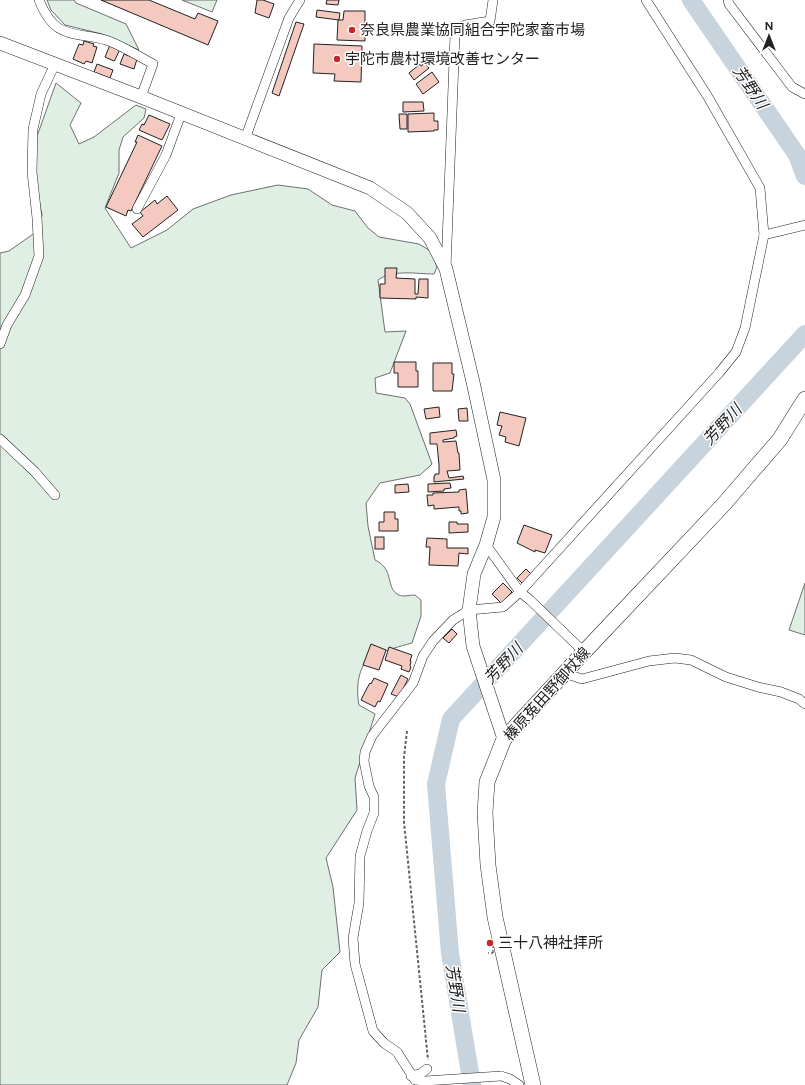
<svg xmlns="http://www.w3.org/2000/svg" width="805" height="1085" font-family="Figtree,'Noto Sans JP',sans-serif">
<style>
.green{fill:#e0efe3;stroke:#6f6f6f}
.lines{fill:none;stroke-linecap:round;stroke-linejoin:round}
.river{stroke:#c7d3dd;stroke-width:18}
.building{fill:#f3c9c0;stroke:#222}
.street-casing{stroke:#222;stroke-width:10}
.secondary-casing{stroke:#222;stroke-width:14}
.primary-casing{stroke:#222;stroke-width:16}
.path{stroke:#646464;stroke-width:2;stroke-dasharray:3 2;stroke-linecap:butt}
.street{stroke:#fff;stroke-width:9}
.secondary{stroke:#fff;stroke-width:13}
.primary{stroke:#fff;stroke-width:15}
.street-bridge-casing{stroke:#222;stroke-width:10;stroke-linecap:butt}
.street-bridge{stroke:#fff;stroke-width:9}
.fence{stroke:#222;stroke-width:1;stroke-dasharray:5 2;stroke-linecap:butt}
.poi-dot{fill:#c62828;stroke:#fff;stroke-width:1.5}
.labels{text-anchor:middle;stroke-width:3;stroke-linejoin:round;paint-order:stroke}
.poi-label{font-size:15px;fill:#222;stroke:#fff;text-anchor:start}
.street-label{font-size:15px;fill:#222;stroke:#fff}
.water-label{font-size:16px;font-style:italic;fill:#222;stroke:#fff}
</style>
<rect width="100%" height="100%" fill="#fff"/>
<g class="green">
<polygon points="47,0 74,0 76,3 126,24 139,50 102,34 65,25 51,10"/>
<polygon points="182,0 217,0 212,12"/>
<path d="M56,83L81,103L70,125L79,144L94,137L136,105L146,109L144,118L123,137L119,150V173L105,208L131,248L167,230L193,209L231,195L278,185L308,189L332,205L355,211L368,228L379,237L419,244L432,252L437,267L434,274C417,274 393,269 378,280L385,332L406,331L390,373L375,378L376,393L405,398L410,404L432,464L420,475L380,483L366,503L368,526L375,560C395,569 385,589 399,595C403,597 411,595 415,595L421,600V616L412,643C401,646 383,651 373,656C357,665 356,689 359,705L375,714L355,778L357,810L326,858L333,887L340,952L322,970L318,1007L299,1040L296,1063L287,1085H0V253L9,251L39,230L42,215L30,156Z"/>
<polygon points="805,583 805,635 789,630"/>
</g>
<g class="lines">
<g class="river">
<polyline points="691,0 797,155 805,176"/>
<polyline points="472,1085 450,953 436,784 451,719 805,334"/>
</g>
</g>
<g class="building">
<polygon points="101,0 149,0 195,19 198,13 218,21 208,45"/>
<polygon points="257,0 263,0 274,4 269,18 255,13"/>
<polygon points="327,0 339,0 338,5 326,4"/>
<polygon points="317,10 340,13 339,20 316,17"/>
<polygon points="344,11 365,11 365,41 337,40 338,20 343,20"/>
<polygon points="296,22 304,24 279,96 272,93"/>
<polygon points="84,41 94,44 93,46 97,47 92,63 86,61 84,64 73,59 79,44 83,45"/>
<polygon points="314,44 362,46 361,82 334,81 335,74 313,73"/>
<polygon points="110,45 120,49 115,60 114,61 105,57"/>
<polygon points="124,54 137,59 134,69 120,64"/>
<polygon points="425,63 429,68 414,80 409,73 420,64 421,66"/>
<polygon points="97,64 113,70 110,78 94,72"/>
<polygon points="432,72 439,82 423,94 416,84"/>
<polygon points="403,102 423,102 424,111 403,112"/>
<polygon points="434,113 434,121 438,121 438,130 434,130 434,131 408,132 408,114"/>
<polygon points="399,114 407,114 407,129 400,129"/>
<polygon points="149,115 170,124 162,140 139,130 142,124 144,125"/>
<polygon points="138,135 162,146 131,211 128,210 126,216 106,207 137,142 135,142"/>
<polygon points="167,196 178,210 143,237 132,224 143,216 140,212 155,200 157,204"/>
<polygon points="385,268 397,268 396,278 415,279 415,294 418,294 419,279 428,279 428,298 416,297 416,299 380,298 380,284 385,284"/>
<polygon points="394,362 416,362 416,371 418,371 418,387 398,387 398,373 394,373"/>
<polygon points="433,363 452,363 452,374 454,374 452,391 433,391"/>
<polygon points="439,407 440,417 426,419 424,409"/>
<polygon points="467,408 468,421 459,421 458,409"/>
<polygon points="500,412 526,418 519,446 505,442 506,437 499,435 502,426 497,425"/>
<polygon points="456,430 457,436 454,437 454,438 443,440 443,442 456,441 458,453 459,453 460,470 447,471 449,478 463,476 464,479 434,482 434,476 435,476 435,474 439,474 439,465 437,444 430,444 430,433"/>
<polygon points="450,483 451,488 444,489 444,491 428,492 428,484"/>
<polygon points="408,484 409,492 395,493 395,485"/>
<polygon points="466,489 468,513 461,514 461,511 459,511 459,507 434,509 434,505 428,506 427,495 433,495 433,493 459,492 459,490"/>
<polygon points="384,512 395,512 395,519 398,519 398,531 379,531 379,522 384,522"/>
<polygon points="449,522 457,522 457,524 468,524 468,532 449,533"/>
<polygon points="524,525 552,535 545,553 535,550 535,552 517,543"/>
<rect x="375" y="537" width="9" height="12"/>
<polygon points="427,538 447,539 447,548 468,548 468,554 459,553 458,566 429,565 430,547 426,547"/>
<polygon points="526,569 531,574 522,583 517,578"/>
<polygon points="503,583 512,592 501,603 492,594"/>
<polygon points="452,629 457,634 449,643 443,638"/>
<polygon points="371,644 386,650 379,670 363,665"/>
<polygon points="389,647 412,655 410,661 411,661 410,666 411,667 409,672 401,669 402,666 385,660"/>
<polygon points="401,675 408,679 399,697 391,694"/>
<polygon points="374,678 388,684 380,702 378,701 375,707 361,700 367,688 370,683 371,684"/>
</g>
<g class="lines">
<g class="street-casing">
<g id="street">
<path d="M39,0C55,40 72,31 106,40C119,44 140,57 153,64L141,97"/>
<polyline points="728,0 729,4 792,87 805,94"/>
<polyline points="245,139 289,18 300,0"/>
<polyline points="137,209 166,155 181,114"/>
<polyline points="764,235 805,225"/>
<polyline points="446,268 455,34 465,25 490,21 493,0"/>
<polyline points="0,344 7,325 25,295 39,256 37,218 32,172 33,129 41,94 55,64"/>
<polyline points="0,439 35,472 55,495"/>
<polyline points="486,545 520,592 530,600 584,652"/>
<polyline points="564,673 582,679 649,661 675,658 691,660 726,677 758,687 781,692 799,699 805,704"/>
<polyline points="411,1076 420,1074 427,1069"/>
<polyline points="501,1076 510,1079 519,1085"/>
<polyline points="425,1081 415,1080 397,1052 384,1043 373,1031 355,964 353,938 359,903 360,856 367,831 374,813 374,797 369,786 364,761 365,752 372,736 413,683 423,656 433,641 453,620 469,610 503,607 520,592 719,373 736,352 745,328 764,235 760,188 708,97 646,0"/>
</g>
</g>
<g class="secondary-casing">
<polyline id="secondary" points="0,43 141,97 370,188 407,213 430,238 446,269 473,382 494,480 494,517 486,545 474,574 469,610 473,646 504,739"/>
</g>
<g class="primary-casing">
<polyline id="primary" points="533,1085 495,917 488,865 485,813 487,782 504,739 584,652 724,504 780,439 805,399"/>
</g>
<polyline class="path" points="407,731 404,757 404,822 428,1060"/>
<use href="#street" class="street"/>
<use href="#secondary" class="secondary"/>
<use href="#primary" class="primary"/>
<g class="street-bridge-casing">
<polyline id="street-bridge" points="425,1081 501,1076"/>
</g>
<use href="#street-bridge" class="street-bridge"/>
<polyline class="fence" points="487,942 493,942 493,953 488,953"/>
</g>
<g class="poi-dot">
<circle cx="352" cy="30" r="4"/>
<circle cx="337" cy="59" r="4"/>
<circle cx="490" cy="943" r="4"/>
</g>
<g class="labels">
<g class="poi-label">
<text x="360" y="35">奈良県農業協同組合宇陀家畜市場</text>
<text x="345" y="64">宇陀市農村環境改善センター</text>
<text x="498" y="948">三十八神社拝所</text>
</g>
<g class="street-label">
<text transform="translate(547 694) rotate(-48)" y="5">榛原菟田野御杖線</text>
</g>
<g class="water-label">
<text transform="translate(751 87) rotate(56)" y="6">芳野川</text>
<text transform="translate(722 424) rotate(-47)" y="6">芳野川</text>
<text transform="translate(503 663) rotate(-47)" y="6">芳野川</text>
<text transform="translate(456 988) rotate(81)" y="6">芳野川</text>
</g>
</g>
<g transform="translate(769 36)" stroke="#ffffff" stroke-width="3" paint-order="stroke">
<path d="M0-3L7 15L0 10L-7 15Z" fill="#222222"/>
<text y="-6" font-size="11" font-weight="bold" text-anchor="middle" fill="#222222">N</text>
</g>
</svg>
